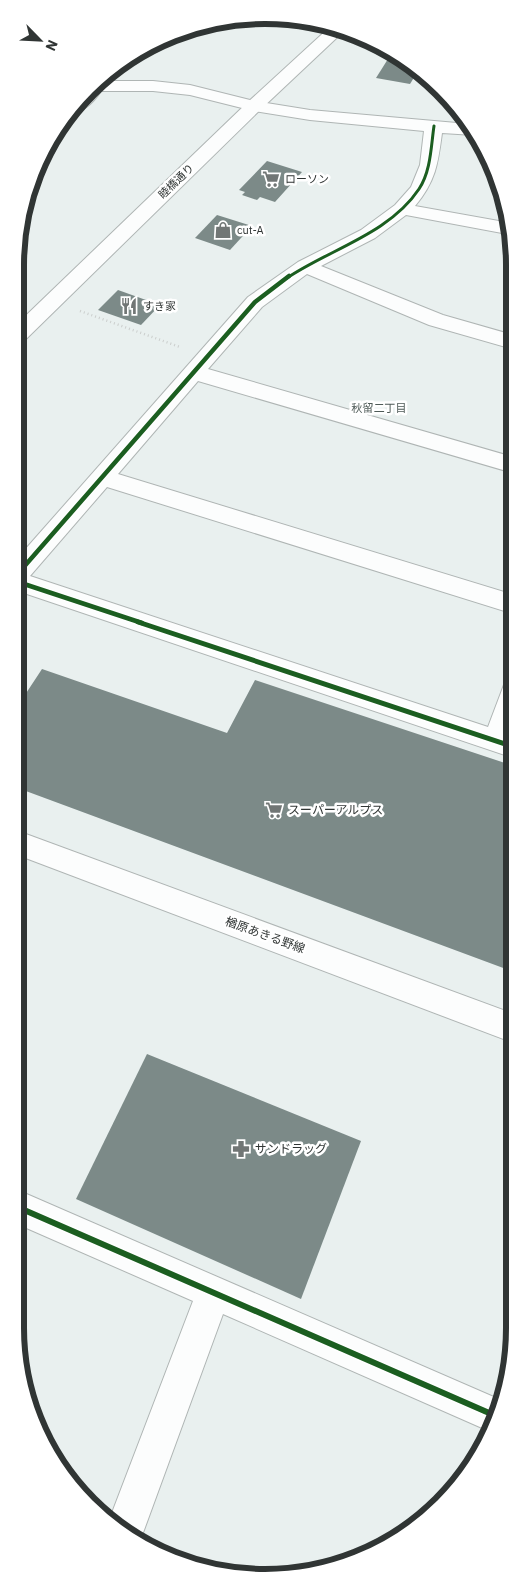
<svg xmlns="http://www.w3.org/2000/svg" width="530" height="1593" font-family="'IBM Plex Sans','Noto Sans JP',sans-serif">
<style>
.building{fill:#7c8a88}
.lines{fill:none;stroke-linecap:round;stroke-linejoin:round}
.minor-casing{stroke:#afb5b4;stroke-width:2}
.secondary-casing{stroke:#afb5b4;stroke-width:2}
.primary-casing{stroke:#afb5b4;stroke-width:2}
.path{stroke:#cbcecd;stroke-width:2.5;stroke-dasharray:1 3;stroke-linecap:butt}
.minor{fill:#fcfdfd;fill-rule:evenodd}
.secondary{fill:#fcfdfd;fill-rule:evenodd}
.primary{fill:#fcfdfd;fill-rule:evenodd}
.cycleway-far3-casing{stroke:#fff;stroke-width:5}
.cycleway-far2-casing{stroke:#fff;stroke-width:7}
.cycleway-far1-casing{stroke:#fff;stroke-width:8}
.cycleway-casing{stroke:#fff;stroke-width:9}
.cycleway-far3{stroke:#1b5e20;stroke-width:3}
.cycleway-far2{stroke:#1b5e20;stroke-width:4.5}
.cycleway-far1{stroke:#1b5e20;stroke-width:5}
.cycleway{stroke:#1b5e20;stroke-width:6}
.labels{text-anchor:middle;stroke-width:5;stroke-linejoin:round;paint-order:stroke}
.far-poi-label{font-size:11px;fill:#303534;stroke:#fff;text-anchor:start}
.far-street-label{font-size:11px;fill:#303534;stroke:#fff}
.far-neighbourhood-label{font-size:11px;fill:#4e5a57;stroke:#fff}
.poi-label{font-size:12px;fill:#303534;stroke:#fff;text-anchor:start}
.street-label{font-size:12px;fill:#303534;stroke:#fff}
.rim{fill:none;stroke:#303534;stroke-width:6}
</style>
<rect width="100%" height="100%" fill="#e9f0ef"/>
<g class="building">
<polygon points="393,51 418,71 410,84 376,78"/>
<polygon points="267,161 302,172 275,202 260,197 257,200 242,195 245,192 239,190"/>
<polygon points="217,215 252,226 230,250 195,238"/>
<polygon points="118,290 160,305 141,325 98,310"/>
<polygon points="42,669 227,733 255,680 514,766 514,972 15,787 15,710"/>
<polygon points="147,1054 361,1141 301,1299 76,1199"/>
</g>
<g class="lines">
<g class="minor-casing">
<g id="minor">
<path d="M103,81H153L190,85L254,101L310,110L468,124L474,135L442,133C438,163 436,181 415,206L510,223L513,235L406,215L375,238L321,266L443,315L513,335V349L429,325L307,274L262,307L208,369L513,457V473L198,381L118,474L514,595V614L107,487L30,576L488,727L505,682L514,679V730L512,735L514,736V758L15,590V561L248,297L298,262L361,230L395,205L411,187L420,165L424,131L310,120L254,111L190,95L153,91H101C94,102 80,116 66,113Z"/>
<polygon points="15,1189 503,1401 489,1431 223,1314 140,1541 110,1518 193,1301 15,1223"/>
</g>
</g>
<g class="secondary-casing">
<polygon id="secondary" points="15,830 514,1014 514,1043 15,854"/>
</g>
<g class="primary-casing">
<polygon id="primary" points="332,25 345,30 260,110 22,343 15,345 15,326 248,102"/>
</g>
<polyline class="path" points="80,311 180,347"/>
<use href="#minor" class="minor"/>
<use href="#secondary" class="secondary"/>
<use href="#primary" class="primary"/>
<g class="cycleway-far3-casing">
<path id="cycleway-far3" d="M287,278C330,249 389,234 419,189C431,171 431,146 434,126"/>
</g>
<g class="cycleway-far2-casing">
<g id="cycleway-far2">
<polyline points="15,577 255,302 289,276"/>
<polyline points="15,581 142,623"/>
</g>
</g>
<g class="cycleway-far1-casing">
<polyline id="cycleway-far1" points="138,622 514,747"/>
</g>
<g class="cycleway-casing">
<polyline id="cycleway" points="15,1206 496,1416"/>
</g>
<use href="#cycleway-far3" class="cycleway-far3"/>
<use href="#cycleway-far2" class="cycleway-far2"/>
<use href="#cycleway-far1" class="cycleway-far1"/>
<use href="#cycleway" class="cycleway"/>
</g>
<defs>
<g id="supermarket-bare" transform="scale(1.35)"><path d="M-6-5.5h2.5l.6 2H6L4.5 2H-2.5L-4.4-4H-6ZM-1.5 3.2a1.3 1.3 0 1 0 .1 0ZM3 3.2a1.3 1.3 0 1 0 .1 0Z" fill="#717675" stroke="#fff" stroke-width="2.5" paint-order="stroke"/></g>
<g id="shop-bare" transform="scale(1.35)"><path d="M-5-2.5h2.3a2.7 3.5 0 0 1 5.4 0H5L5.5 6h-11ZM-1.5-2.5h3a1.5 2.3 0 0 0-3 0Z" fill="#717675" stroke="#fff" stroke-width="2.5" paint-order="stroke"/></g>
<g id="restaurant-bare" transform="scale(1.35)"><path d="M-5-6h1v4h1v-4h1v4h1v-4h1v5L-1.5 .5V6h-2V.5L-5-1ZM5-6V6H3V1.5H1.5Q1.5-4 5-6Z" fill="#717675" stroke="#fff" stroke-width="2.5" paint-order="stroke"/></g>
<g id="pharmacy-bare" transform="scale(1.35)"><path d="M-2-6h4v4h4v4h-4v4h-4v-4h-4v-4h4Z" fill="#717675" stroke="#fff" stroke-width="2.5" paint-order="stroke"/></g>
</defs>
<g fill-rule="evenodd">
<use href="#supermarket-bare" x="271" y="179"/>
<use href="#shop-bare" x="223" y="230"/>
<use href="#restaurant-bare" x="129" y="306"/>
<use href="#supermarket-bare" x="274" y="810"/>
<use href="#pharmacy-bare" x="241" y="1149"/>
</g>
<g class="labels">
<g class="far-poi-label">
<text x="285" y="183">ローソン</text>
<text x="237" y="234">cut-A</text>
<text x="143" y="310">すき家</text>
</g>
<g class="far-street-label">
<text transform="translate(176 181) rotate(-44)" y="4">睦橋通り</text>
</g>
<g class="far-neighbourhood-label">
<text x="379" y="412">秋留二丁目</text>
</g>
<g class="poi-label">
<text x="288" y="814">スーパーアルプス</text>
<text x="255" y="1153">サンドラッグ</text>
</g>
<g class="street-label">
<text transform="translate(265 935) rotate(20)" y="4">楢原あきる野線</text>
</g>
</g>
<path d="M0 0H530V1593H0ZM265 24H265A241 241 0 0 1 506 265V1328A241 241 0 0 1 265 1569H265A241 241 0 0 1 24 1328V265A241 241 0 0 1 265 24Z" fill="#fff" fill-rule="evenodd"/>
<path class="rim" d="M265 24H265A241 241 0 0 1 506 265V1328A241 241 0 0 1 265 1569H265A241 241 0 0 1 24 1328V265A241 241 0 0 1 265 24Z"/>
<g transform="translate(40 40) rotate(114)" stroke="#ffffff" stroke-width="4" paint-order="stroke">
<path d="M0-4L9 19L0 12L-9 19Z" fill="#303534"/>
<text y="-8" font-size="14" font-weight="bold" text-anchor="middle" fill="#303534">N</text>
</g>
</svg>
